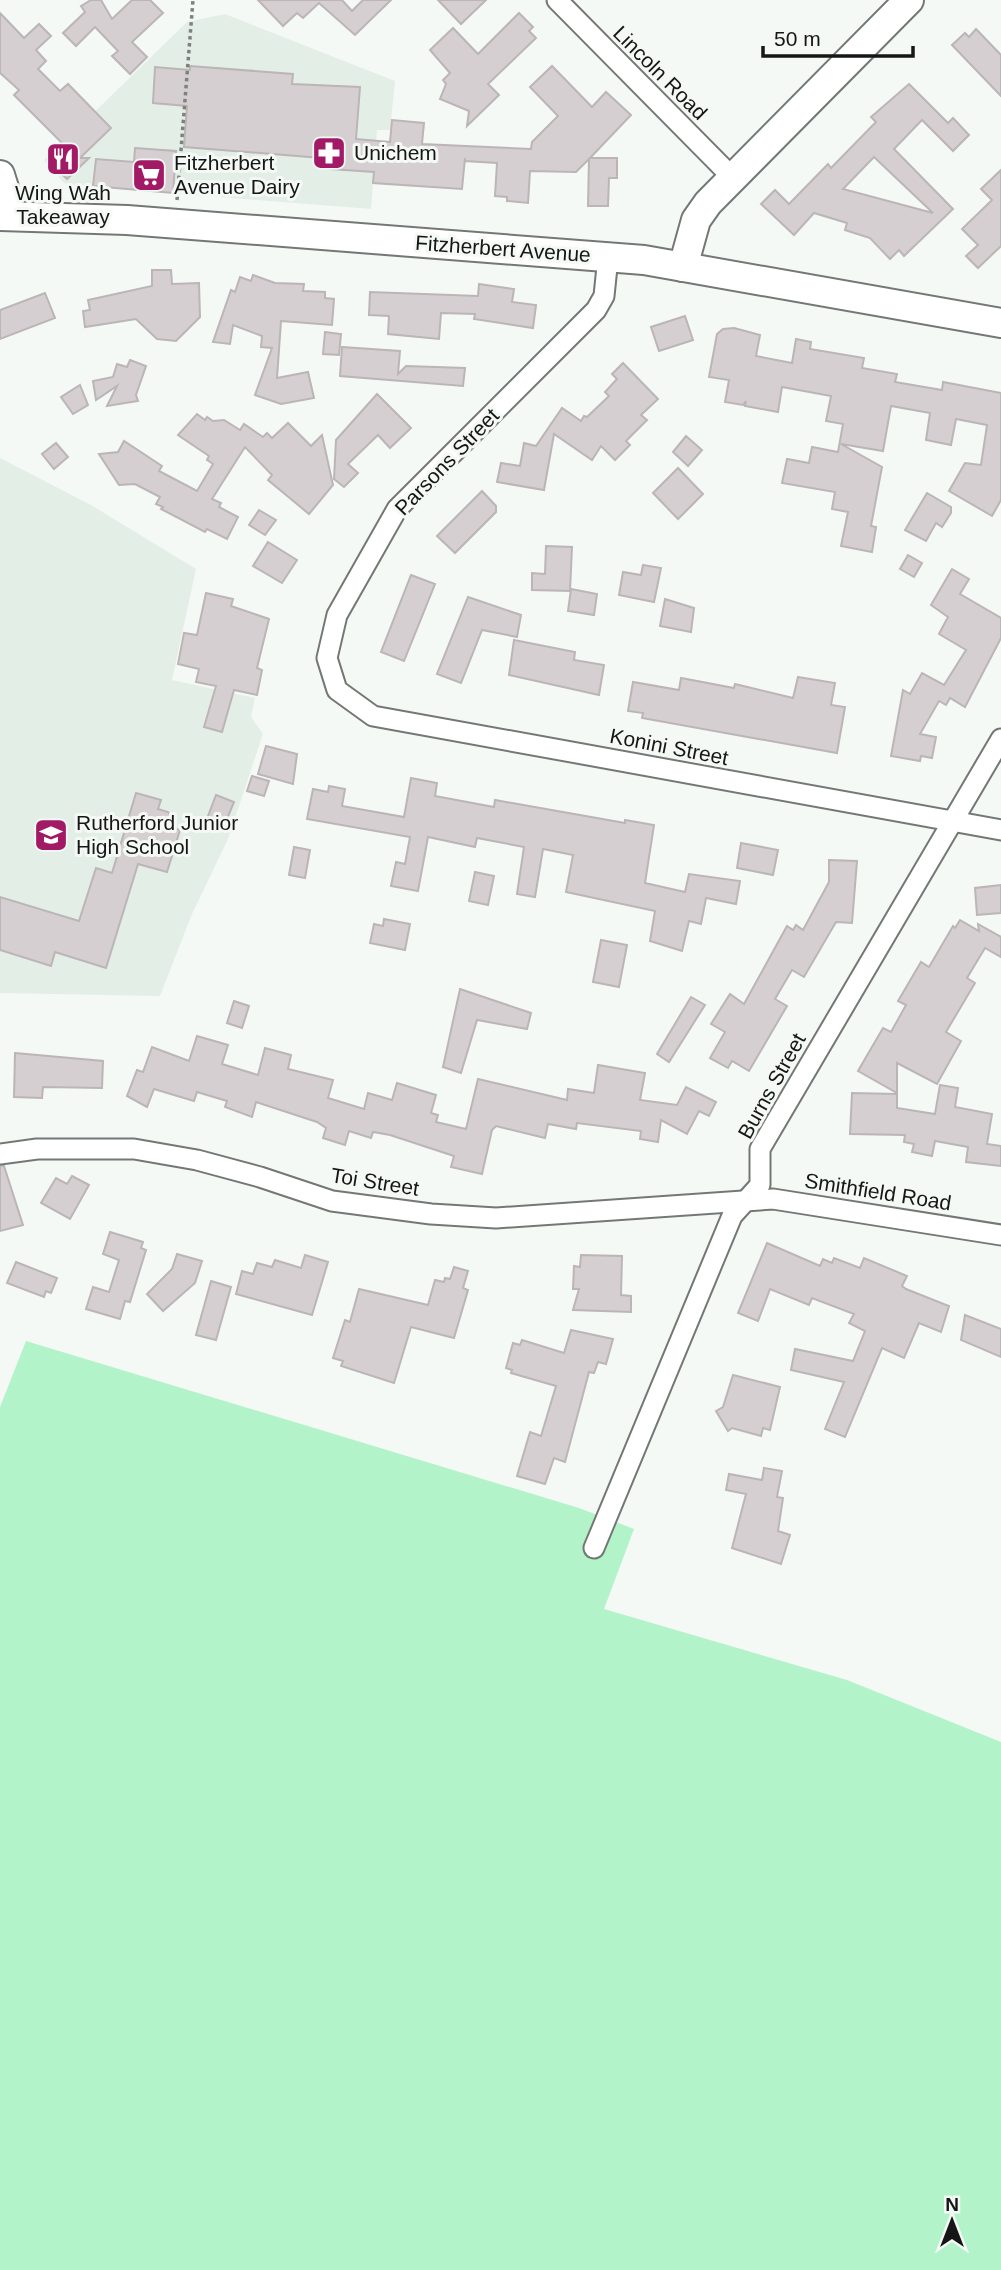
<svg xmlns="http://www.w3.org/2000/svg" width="1001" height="2270" font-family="Arial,sans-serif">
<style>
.built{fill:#e3efe6}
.green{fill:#b3f3ca}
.building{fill:#d5cfd1;stroke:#bbb5b7;stroke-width:2;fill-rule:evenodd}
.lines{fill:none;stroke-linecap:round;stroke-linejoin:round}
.street-casing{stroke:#747875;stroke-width:23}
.secondary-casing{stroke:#747875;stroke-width:32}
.path{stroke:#7e817f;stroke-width:3.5;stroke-dasharray:3.5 3.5;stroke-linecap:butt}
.street{stroke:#fff;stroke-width:19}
.secondary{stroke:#fff;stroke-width:28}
.labels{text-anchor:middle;stroke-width:6;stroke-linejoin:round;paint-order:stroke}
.street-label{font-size:21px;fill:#151716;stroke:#f4f9f5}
.poi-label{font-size:21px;fill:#151716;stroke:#f4f9f5;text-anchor:start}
</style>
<rect width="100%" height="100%" fill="#f4f9f5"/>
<g class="built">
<polygon points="225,14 395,81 390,130 377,130 371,209 80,186 64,183 44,161 187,22"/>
<polygon points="0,458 91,505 196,569 172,680 255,698 251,717 263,734 228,839 192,914 160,996 0,993"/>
</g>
<polygon class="green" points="26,1341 579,1508 634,1529 604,1609 847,1680 1001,1742 1001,2270 0,2270 0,1407"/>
<g class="building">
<polygon points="91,0 101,0 112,19 132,0 150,0 163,13 132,42 147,57 130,74 112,56 118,51 95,27 76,46 63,33 85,12 81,6"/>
<polygon points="258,0 342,0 352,11 363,0 391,0 355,35 319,3 303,18 297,13 283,26"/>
<polygon points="438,0 486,0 461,24"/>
<polygon points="0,13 24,38 39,24 51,36 36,50 46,61 38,69 60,91 68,84 111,128 80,158 89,158 67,179 47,159 63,144 14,95 19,90 0,73"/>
<polygon points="519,13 533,27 529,31 536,38 488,84 499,95 467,126 469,111 440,99 446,84 443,80 450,73 430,50 453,28 478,54"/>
<polygon points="976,29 1001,55 1001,96 952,45 965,33 969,37"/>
<polygon points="190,66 293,74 292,84 360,87 356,139 390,142 392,120 424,123 422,144 531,149 532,142 558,116 530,87 552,66 592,107 606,92 631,115 590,158 617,158 617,178 609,178 608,206 588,206 589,159 576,172 530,171 528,203 507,201 507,197 495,196 497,163 465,161 465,158 462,189 373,183 374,172 330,169 321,158 184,147 187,106 153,103 155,67 190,70"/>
<path d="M909,84L948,123L953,118L969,135L953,151L922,120L894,149L953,209L904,256L899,250L890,259L870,238L845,230L847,223L814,213L794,235L761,204L775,190L789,204L828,164L831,168L876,122L871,117ZM874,157L933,213L843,189Z"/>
<polygon points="135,148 176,151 173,193 93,186 96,159 134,162"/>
<polygon points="1001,170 1001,246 978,268 966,256 978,245 962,229 992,200 981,189"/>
<polygon points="152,270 171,270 172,284 199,283 200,317 176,341 157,339 136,319 85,327 83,311 90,310 88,300 152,286"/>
<polygon points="253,275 275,283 304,284 303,291 325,292 325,298 334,299 332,325 281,321 277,378 308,372 314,398 281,404 255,395 272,348 261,347 262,336 233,325 230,344 213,342 231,290 235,292 240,277 251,281"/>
<polygon points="479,284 514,289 512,302 536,305 533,328 474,319 475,314 441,313 439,339 388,334 389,316 369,315 370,292 478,296"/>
<polygon points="45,293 55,318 0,339 0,310"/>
<polygon points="685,316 693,340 659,351 651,327"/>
<polygon points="734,328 760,335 756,356 792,363 796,339 811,342 810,349 864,358 862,368 897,374 895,382 942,390 943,382 1001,393 1001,500 992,516 949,491 965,463 981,465 987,425 956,419 951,445 926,440 930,413 891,406 883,451 841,444 882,467 871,526 876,527 872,552 841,546 848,512 832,509 835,492 782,483 787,459 809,463 812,447 838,452 843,424 826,421 831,396 782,387 778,412 745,406 746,401 743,405 725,402 729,380 709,377 717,334 723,329"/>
<polygon points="325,332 341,334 339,355 323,354"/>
<polygon points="342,347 400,351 398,374 406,366 465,368 463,386 340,376"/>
<polygon points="130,360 146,366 136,395 138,401 107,406 117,386 96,400 93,381 113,377 117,364 127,367"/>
<polygon points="623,363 658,399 641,415 647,420 626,441 630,445 615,460 601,446 592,460 554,434 544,490 497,482 501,463 520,466 524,443 536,446 562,408 581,421 584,416 587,417 609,396 605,392 617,379 612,374"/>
<polygon points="80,385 88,405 73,414 61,397"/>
<polygon points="377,394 411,428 390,448 378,435 348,464 358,473 344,487 334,479 336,440"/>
<polygon points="197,414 205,420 207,417 213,421 224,420 240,430 244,424 263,437 267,433 272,438 288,423 311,446 322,435 333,485 309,514 268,480 272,475 245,447 212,499 221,503 219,507 238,517 227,539 207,529 205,532 161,509 163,507 156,504 160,497 135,484 119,485 99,454 118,452 124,441 162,466 159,471 197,491 213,464 207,460 209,456 178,435"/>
<polygon points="686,436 702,450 688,466 673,452"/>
<polygon points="56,443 68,457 54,469 42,454"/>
<polygon points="678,468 703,494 678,519 653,493"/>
<polygon points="482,491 496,506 496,512 455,553 437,536"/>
<polygon points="927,493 951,507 951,513 942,527 936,523 926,541 905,530"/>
<polygon points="259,510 276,520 265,535 249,525"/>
<polygon points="268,542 297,560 282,583 253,566"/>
<polygon points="546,546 572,547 570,591 532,590 532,573 545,574"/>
<polygon points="908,555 922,563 914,577 900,569"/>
<polygon points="643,565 661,568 654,602 619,595 623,572 641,575"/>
<polygon points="952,569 969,579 960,594 1001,618 1001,638 965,707 950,698 946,705 939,701 920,734 936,737 932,758 921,756 920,761 891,756 903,690 910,694 922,673 944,685 966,650 939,634 948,617 931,605"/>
<polygon points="411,575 435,584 404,661 381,652"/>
<polygon points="571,589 597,594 594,615 568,611"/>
<polygon points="206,593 233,599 231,606 269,619 257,668 262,670 257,695 234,690 222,732 204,727 216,686 196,682 199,669 178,664 184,633 197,635"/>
<polygon points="468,597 521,615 517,637 482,630 461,683 437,674"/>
<polygon points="665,599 694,608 691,632 660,626"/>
<polygon points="514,640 575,652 574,660 604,665 599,695 509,675"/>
<polygon points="798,677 835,683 831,705 845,707 837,753 642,718 643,713 628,711 633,682 679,690 681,678 734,688 735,684 793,698"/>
<polygon points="266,746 297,754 293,784 258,774"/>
<polygon points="252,776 269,781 264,796 247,791"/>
<polygon points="411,778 437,783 435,796 494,807 495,800 625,823 625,820 654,825 645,883 685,892 689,874 740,881 736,904 706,898 701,924 689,921 682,951 650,941 655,911 566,892 573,855 543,849 535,897 517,894 524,847 477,838 475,847 428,837 418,891 391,886 396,862 405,864 410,837 307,819 313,789 328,792 329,786 345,789 342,806 404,817"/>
<polygon points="136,793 161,800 158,809 168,812 174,820 172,828 180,830 167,872 138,864 106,968 55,952 51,966 0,950 0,897 79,921 96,868 112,873"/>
<polygon points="216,795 234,802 222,831 205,824"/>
<polygon points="741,843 778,850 773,875 737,868"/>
<polygon points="294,847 310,850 305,878 289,875"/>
<polygon points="829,860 857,861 852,923 836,922 804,977 792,970 775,999 787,1006 749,1071 732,1061 728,1068 710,1058 725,1032 711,1024 730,994 744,1004 787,926 793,930 796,925 803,930 829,882"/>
<polygon points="475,872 494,876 488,905 469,901"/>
<polygon points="1001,885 1001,913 977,915 975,888"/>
<polygon points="384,919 410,924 405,950 370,943 374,924 383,926"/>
<polygon points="960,920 979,931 978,924 1001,937 1001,957 985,948 967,978 975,983 946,1032 961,1041 937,1084 897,1063 897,1093 858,1071 883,1028 891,1032 906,1005 898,1001 921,962 929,967 953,926 955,928"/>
<polygon points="601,940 627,945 619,987 593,982"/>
<polygon points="460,989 531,1013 527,1029 477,1020 461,1073 443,1067"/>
<polygon points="691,997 705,1005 669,1062 657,1054"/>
<polygon points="234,1001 249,1006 242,1028 227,1023"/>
<polygon points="197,1036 228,1045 222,1064 258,1075 265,1048 291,1055 288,1069 333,1080 328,1098 364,1109 368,1093 392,1100 397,1083 436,1095 431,1113 438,1115 436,1122 466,1129 478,1079 567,1100 568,1089 594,1093 598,1065 645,1073 640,1100 677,1105 686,1087 716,1102 709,1116 699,1111 687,1134 661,1120 658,1142 640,1139 641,1131 577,1123 576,1129 548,1124 545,1138 496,1126 492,1130 482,1174 451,1167 454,1156 390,1135 373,1132 371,1138 349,1131 345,1145 323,1138 326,1128 317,1122 256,1102 252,1117 225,1107 227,1101 197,1092 194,1101 154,1089 147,1107 127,1096 137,1070 143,1072 152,1047 189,1061"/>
<polygon points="15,1053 103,1061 102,1088 43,1087 42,1098 14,1097"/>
<polygon points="940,1085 958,1088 955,1107 992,1114 987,1144 1001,1146 1001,1166 966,1162 968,1147 935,1141 932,1156 912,1152 914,1144 904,1142 905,1135 850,1134 852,1093 897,1094 897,1108 935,1114"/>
<polygon points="0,1166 4,1166 23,1225 0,1231"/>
<polygon points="72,1176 89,1185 70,1219 41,1203 56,1178 67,1184"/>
<polygon points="110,1232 143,1242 141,1248 146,1250 130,1302 125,1301 120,1319 86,1309 93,1287 109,1292 119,1260 103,1254"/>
<polygon points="767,1243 820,1266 823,1259 832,1263 834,1258 860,1268 864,1258 907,1276 902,1286 906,1289 949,1306 941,1332 919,1323 904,1358 882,1348 845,1437 825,1429 844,1382 791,1370 795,1349 853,1361 865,1331 849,1323 854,1314 812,1298 809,1305 770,1289 758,1321 738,1313"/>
<polygon points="177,1254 202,1261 195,1283 163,1311 147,1294 172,1269"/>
<polygon points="305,1255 328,1262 312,1315 236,1294 242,1271 253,1274 257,1263 272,1267 275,1260 301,1268"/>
<polygon points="581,1255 622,1256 621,1295 631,1296 631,1312 573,1310 579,1289 573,1289 574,1266 580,1267"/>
<polygon points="16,1262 57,1278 51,1293 46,1291 44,1297 7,1283"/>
<polygon points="454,1267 468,1271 463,1288 468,1290 454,1338 411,1327 394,1383 341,1366 343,1361 333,1358 345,1320 350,1322 359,1289 428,1305 435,1280 444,1282 445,1278 450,1279"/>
<polygon points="211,1281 231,1287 216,1340 196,1335"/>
<polygon points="965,1315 1001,1329 1001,1357 961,1340"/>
<polygon points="571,1330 613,1339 606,1364 598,1362 594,1373 589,1372 565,1462 554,1458 545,1484 517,1476 530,1432 541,1436 556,1386 511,1373 512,1370 506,1368 513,1343 520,1345 522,1340 564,1353"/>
<polygon points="733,1375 780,1387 770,1430 763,1428 761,1436 732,1428 728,1431 716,1411 723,1407"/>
<polygon points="764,1468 782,1471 777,1497 783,1498 778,1531 790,1535 781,1564 732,1548 746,1494 726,1490 729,1474 762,1480"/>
</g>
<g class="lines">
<g class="street-casing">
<g id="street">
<polyline points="557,0 732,177"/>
<polyline points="608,257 604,296 596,310 397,509 337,615 327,658 337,690 373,716 1001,830"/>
<polyline points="0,1154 37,1149 134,1149 197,1160 260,1177 332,1201 431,1214 496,1218 773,1199 1001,1235"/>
<polyline points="594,1548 732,1216 760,1185 760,1149 1001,739"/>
</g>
</g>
<g class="secondary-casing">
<g id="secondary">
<polyline points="0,175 5,191 5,216"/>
<polyline points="0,216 127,220 644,260 1001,323"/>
<polyline points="683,267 696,220 708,203 909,0"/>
</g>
</g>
<polyline class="path" points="177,200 193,0"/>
<use href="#street" class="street"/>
<use href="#secondary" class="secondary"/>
</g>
<defs>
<g id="pharmacy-square" transform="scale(1.75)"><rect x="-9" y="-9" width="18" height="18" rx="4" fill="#a21a65" stroke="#f4f9f5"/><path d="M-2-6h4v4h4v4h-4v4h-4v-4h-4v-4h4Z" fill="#fff"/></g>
<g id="restaurant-square" transform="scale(1.75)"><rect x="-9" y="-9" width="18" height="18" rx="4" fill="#a21a65" stroke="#f4f9f5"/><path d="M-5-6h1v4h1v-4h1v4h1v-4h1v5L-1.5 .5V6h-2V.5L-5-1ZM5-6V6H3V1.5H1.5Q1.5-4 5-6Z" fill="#fff"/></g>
<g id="supermarket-square" transform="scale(1.75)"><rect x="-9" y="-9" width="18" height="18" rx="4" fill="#a21a65" stroke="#f4f9f5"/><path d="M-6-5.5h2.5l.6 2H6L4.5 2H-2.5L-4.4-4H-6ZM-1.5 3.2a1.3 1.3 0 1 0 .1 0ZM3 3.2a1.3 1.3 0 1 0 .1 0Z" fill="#fff"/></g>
<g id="school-square" transform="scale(1.75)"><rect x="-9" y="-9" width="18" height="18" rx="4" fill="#a21a65" stroke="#f4f9f5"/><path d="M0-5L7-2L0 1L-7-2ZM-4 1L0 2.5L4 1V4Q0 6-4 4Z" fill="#fff"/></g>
</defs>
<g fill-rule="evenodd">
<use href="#pharmacy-square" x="329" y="153"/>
<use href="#restaurant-square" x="63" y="159"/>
<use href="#supermarket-square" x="149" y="175"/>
<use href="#school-square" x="51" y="835"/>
</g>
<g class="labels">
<g class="street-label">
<text transform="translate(660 73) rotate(45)" y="7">Lincoln Road</text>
<text transform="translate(503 249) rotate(4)" y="7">Fitzherbert Avenue</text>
<text transform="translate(447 462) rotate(-46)" y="7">Parsons Street</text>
<text transform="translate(669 747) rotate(11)" y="7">Konini Street</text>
<text transform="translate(772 1086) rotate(-61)" y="7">Burns Street</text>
<text transform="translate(375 1182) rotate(9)" y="7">Toi Street</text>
<text transform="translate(878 1192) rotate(9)" y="7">Smithfield Road</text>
</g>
<g class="poi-label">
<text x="354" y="160">Unichem</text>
<text x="174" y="170">Fitzherbert<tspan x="174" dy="24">Avenue Dairy</tspan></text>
<text x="63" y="200" text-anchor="middle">Wing Wah<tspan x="63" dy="24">Takeaway</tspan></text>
<text x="76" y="830">Rutherford Junior<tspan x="76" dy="24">High School</tspan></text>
</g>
</g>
<g transform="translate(952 2221)" stroke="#f4f9f5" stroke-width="5" paint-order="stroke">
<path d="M0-5L12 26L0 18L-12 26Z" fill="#151716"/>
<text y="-10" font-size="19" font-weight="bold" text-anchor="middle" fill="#151716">N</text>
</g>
<path d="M763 46v10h150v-10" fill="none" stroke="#151716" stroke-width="3.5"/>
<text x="774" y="46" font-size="21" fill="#151716" stroke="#f4f9f5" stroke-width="5" paint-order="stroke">50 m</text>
</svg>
